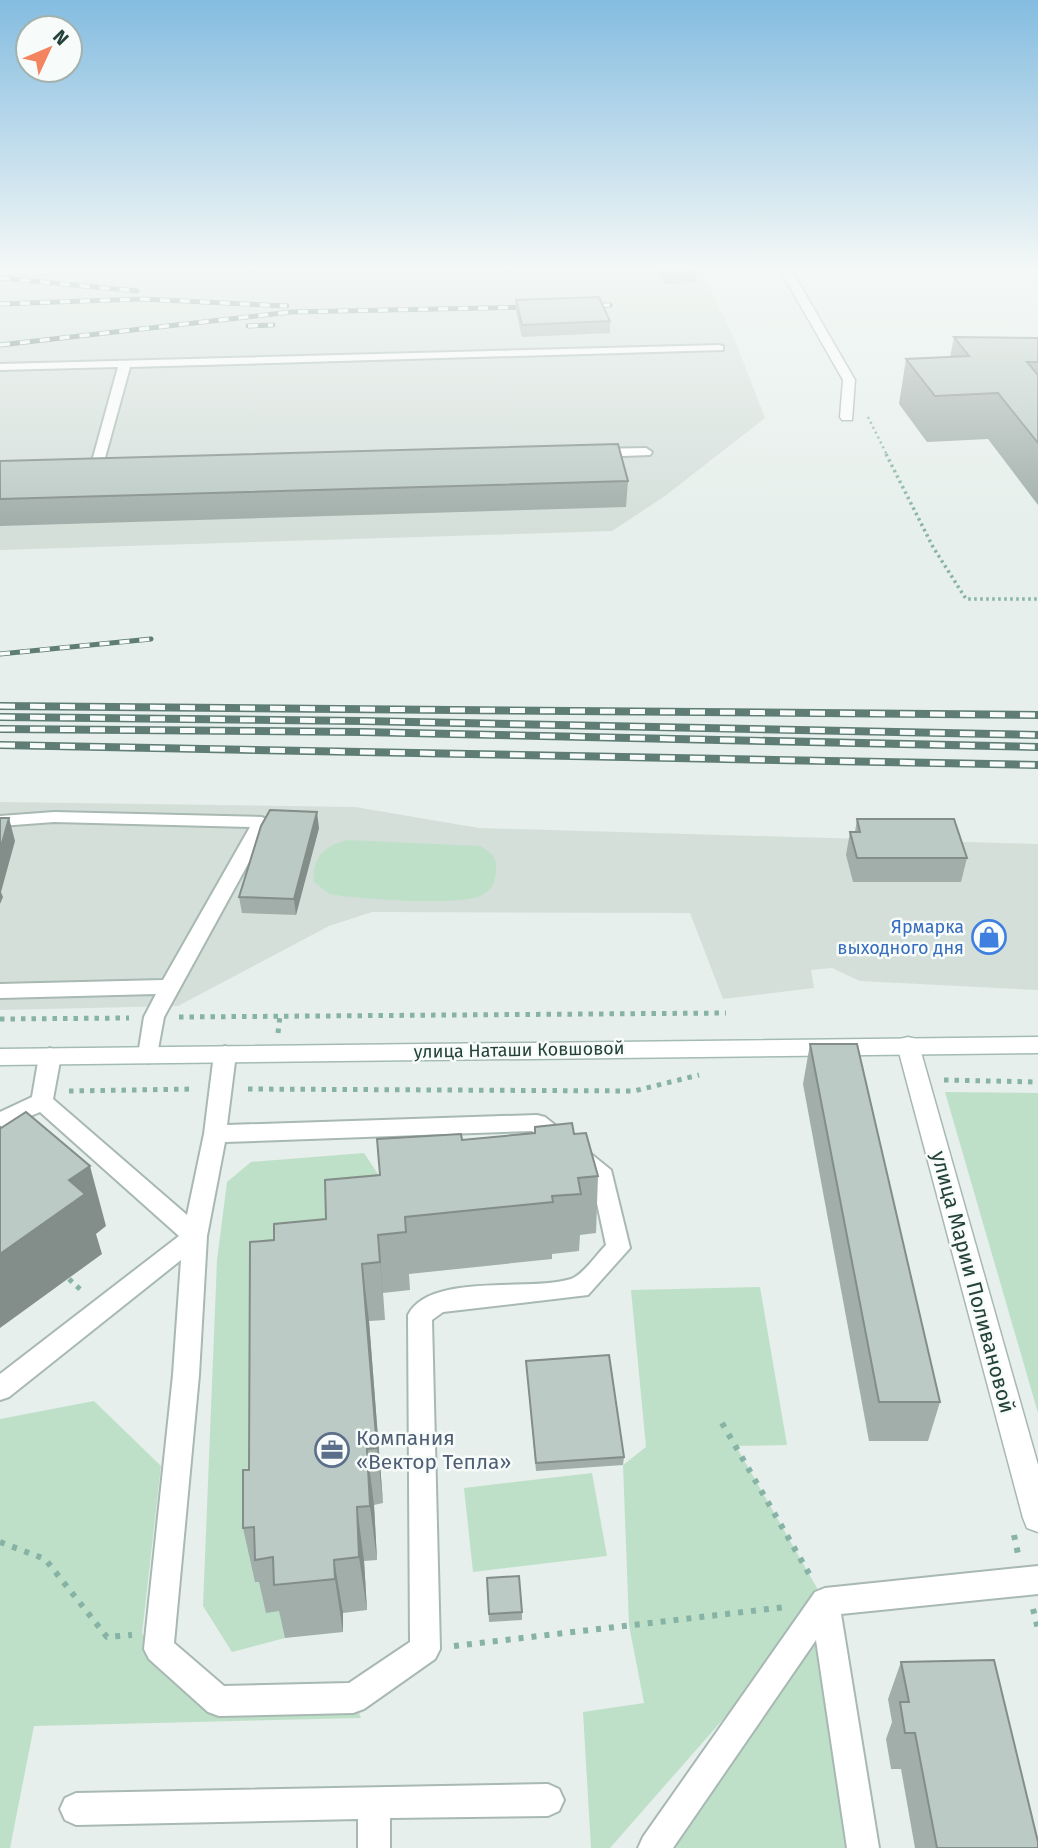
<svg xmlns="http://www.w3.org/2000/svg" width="1038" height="1848" font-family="'Fira Sans',sans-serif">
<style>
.built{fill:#d4dfda}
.green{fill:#bfe0c8}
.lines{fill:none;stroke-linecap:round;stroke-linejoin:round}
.lane-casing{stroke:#a8b8b2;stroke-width:4}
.street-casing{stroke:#a8b8b2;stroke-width:3}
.secondary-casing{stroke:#a4bbb3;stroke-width:3}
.path-far3{stroke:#86b3a5;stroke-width:2.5;stroke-dasharray:2 3.5;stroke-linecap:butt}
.path-far2{stroke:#86b3a5;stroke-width:3.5;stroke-dasharray:2.5 3.5;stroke-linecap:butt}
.path-far1{stroke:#86b3a5;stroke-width:5;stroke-dasharray:4.5 6;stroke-linecap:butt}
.path{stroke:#86b3a5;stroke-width:6;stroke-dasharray:5 8;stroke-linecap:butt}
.lane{fill:#fff;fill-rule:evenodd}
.street{fill:#fff;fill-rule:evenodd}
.secondary{fill:#fff;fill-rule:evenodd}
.rail-far1-casing{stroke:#5f7d75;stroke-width:5}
.rail-casing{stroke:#5f7d75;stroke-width:8}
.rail-far1{stroke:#f7fbf9;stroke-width:3.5;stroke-dasharray:10;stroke-linecap:butt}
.rail{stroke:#f7fbf9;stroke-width:5;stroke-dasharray:15;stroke-linecap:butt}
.wall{fill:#a1aea9}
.shaded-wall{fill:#838d89}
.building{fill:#bbcac4;stroke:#838d89;stroke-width:2}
.labels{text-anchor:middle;stroke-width:5;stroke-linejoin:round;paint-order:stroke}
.shop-label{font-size:18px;fill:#366cbe;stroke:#f7fbf9;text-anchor:end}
.street-label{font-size:18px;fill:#24423a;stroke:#f7fbf9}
.near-street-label{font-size:21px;fill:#24423a;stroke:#f7fbf9}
.near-service-label{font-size:21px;fill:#4e5e75;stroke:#f7fbf9;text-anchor:start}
</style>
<rect width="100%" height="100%" fill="#e6efeb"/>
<g class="built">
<polygon points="0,266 699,266 735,340 765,418 665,496 612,531 0,550"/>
<polygon points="0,802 355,807 479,828 1038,844 1038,990 860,981 832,968 811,970 814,988 723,999 690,913 372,912 329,926 178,1006 0,1010"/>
</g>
<g class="green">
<path d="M348,840L480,846C491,852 498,857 496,871C495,883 492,891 480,896C459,906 353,899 329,894L314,882C312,857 325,845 348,840Z"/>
<polygon points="945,1092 1038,1093 1038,1413"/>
<polygon points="364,1153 378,1174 382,1197 255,1582 266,1581 284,1611 285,1638 232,1652 203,1606 217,1260 227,1182 251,1162"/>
<polygon points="760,1287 787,1445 736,1446 825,1602 863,1848 654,1848 819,1610 610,1848 591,1848 583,1712 644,1703 629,1625 623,1465 646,1447 631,1290"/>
<polygon points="94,1401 161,1466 142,1634 219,1700 353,1698 361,1718 34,1726 10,1848 0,1848 0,1419"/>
<polygon points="592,1473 607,1556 473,1572 464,1488"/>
</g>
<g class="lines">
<g class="lane-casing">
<g id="lane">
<polygon points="719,345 723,346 723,350 130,367 103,465 97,469 91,465 118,367 0,370 0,364"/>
<polygon points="646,448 652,452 650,455 595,457 589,453 595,449"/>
<polygon points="54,812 262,817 271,822 164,1017 156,1060 149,1063 142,1060 138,1055 144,1017 156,994 0,998 0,984 163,980 250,827 54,822 0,826 0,816"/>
<path d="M225,1046L232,1049L236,1054L227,1125L537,1115L545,1117L611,1170L630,1248L588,1295L443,1312L432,1320L440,1649L435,1659L364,1709L353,1713L219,1716L208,1712L149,1659L144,1649L173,1375L181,1260L9,1397L0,1400V1374L179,1236L40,1112L0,1129V1112L32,1097L39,1056L43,1051L50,1048L57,1051L61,1056L53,1099L187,1215L204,1134L214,1054L218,1049ZM532,1131L592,1180L606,1245C597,1254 583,1275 571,1279C531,1292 429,1272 408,1315L410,1642L349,1683L224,1686L174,1643L199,1375L207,1236L225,1142Z"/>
<polygon points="1038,1566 1038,1594 841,1614 879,1848 847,1848 816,1640 673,1848 638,1848 643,1837 815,1592 825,1588"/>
<polygon points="548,1784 559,1789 564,1800 559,1811 548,1816 390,1818 390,1848 358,1848 358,1819 76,1825 65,1820 60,1809 65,1798 76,1793"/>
</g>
</g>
<g class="street-casing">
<g id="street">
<polygon points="778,266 789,266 855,380 852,420 842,420 840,417 843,380"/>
<polygon points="908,1037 916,1039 919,1045 1038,1465 1038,1532 1027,1528 1023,1518 897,1045 900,1039"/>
</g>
</g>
<g class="secondary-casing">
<polygon id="secondary" points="1038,1037 1038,1053 0,1065 0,1049"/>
</g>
<polyline class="path-far3" points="868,417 887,455"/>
<polyline class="path-far2" points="886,454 933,547 966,599 1038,599"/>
<g class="path-far1">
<polyline points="179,1017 726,1013"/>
<polyline points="0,1019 129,1018"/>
<polyline points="278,1033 280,1016"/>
<polyline points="944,1080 1038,1082"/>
<polyline points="248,1089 634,1091 699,1075"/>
<polyline points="69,1091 193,1089"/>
<polyline points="69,1279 83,1292"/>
</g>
<g class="path">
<polyline points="722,1423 811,1577"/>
<polyline points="1014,1535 1018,1554"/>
<polyline points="0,1542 45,1559 107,1637 132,1635"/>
<polyline points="1033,1609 1038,1629"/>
<polyline points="454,1646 786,1607"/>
</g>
<use href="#lane" class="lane"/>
<use href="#street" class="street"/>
<use href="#secondary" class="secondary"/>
<g class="rail-far1-casing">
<g id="rail-far1">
<polyline points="0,278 137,291"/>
<polyline points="0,304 141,299 287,306"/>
<polyline points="582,306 610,305"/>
<polyline points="248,326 273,325"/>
<polyline points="0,345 291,312 533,307"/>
<polyline points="0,654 151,639"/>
</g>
</g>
<g class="rail-casing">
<g id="rail">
<polyline points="0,706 1038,715"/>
<polyline points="0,717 363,721 1038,735"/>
<polyline points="0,729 362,732 1038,747"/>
<polyline points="0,745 1038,765"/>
</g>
</g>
<use href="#rail-far1" class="rail-far1"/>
<use href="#rail" class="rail"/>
</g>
<g class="wall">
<polygon points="655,266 696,266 697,268 696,283 664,284"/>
<polygon points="516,300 610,321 610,333 522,337 516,312"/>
<polygon points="954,337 1038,338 1038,505 988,439 927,442 899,404 906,359 950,357"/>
<polygon points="0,461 628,481 626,507 0,526"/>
<polygon points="857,819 967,858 961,882 853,882 846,855 850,832 855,832"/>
<polygon points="319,828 296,915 242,913 239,897"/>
<polygon points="810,1044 940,1402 928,1441 869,1441 803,1084"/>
<polygon points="535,1127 574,1134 598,1176 596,1233 580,1235 579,1251 552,1254 552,1259 409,1274 410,1290 383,1293 385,1320 369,1321 383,1503 374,1505 377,1560 364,1561 367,1610 343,1613 343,1632 285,1638 279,1611 266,1613 259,1582 255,1582 243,1528 274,1240 326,1219 380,1175 462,1140 535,1133"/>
<polygon points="526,1361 624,1457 623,1465 536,1471"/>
<polygon points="487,1578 522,1612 522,1620 489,1622"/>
<polygon points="901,1662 1038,1848 915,1848 901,1769 891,1769 886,1739 892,1722 888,1699"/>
</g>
<g class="shaded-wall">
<polygon points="317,812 319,828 296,915 294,899"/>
<polygon points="9,818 15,841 1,892 3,897 0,904 0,850"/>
<polygon points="90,1166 106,1226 96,1234 102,1254 0,1328 0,1254 69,1180"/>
<polygon points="378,1235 385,1320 380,1262"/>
<polygon points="362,1264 369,1321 383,1503 377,1448"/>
<polygon points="367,1449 374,1505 377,1560 370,1506"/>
<polygon points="357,1507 364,1561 367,1610 359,1557"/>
<polygon points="334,1560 343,1613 343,1632 335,1579"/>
</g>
<g class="building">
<polygon points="663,266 696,266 697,268 665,269"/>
<polygon points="599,297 610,321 522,325 516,300"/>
<polygon points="954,337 1038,338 1038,362 1027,362 1038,375 1038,443 998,393 935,396 906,359 969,356"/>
<polygon points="618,444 628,481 0,499 0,461"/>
<polygon points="270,810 317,812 294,899 239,897 261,826"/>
<polygon points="0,818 9,818 0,850"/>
<polygon points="857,819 954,819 967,858 857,858 850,832 860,832"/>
<polygon points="810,1044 857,1044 940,1402 879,1402"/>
<polygon points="26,1112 90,1166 69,1180 85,1194 0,1254 0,1127 1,1128"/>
<polygon points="572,1123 574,1134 586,1133 598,1176 578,1178 581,1194 552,1196 553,1202 405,1217 406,1232 378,1235 380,1262 362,1264 377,1448 367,1449 370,1506 357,1507 359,1557 334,1560 335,1579 274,1585 273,1557 255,1560 254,1527 243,1528 243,1470 249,1470 250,1242 274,1240 274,1224 326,1219 325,1180 380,1175 377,1139 461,1134 462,1140 535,1133 535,1127"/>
<polygon points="609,1355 624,1457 536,1463 526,1361"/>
<polygon points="519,1576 522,1612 489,1614 487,1578"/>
<polygon points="994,1660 1038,1842 1038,1848 937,1848 915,1733 905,1733 900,1702 909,1702 901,1662"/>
</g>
<linearGradient id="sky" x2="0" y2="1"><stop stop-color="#84bce0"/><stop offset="0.51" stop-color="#f4f8f6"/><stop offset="1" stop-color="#f4f8f6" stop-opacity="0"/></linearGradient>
<rect width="1038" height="525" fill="url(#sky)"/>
<defs>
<g id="shop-ring" transform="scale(1.75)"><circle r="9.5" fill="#f7fbf9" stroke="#3f7fe0" stroke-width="1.5"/><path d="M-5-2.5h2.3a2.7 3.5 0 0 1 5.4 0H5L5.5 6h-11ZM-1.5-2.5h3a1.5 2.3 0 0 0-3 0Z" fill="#3f7fe0"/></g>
<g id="office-ring" transform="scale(1.75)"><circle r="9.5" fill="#f7fbf9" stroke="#5c6f8a" stroke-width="1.5"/><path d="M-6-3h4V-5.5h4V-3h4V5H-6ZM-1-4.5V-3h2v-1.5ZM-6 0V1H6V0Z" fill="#5c6f8a"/></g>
</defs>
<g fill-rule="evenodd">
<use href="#shop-ring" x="989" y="937"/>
<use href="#office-ring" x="332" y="1450"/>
</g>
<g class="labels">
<g class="shop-label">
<text x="964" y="933">Ярмарка<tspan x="964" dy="21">выходного дня</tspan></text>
</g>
<g class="street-label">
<text transform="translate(519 1050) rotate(-1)" y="6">улица Наташи Ковшовой</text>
</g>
<g class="near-street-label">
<text transform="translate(973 1282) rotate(75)" y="7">улица Марии Поливановой</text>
</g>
<g class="near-service-label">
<text x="356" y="1445">Компания<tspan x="356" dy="24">«Вектор Тепла»</tspan></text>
</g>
</g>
<g transform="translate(49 49) rotate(46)"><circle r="33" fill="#f7fbf9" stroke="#a3b1ad" stroke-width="2"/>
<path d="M0-5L12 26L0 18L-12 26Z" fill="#f4845f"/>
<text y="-10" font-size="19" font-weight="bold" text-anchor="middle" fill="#24423a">N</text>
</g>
</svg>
